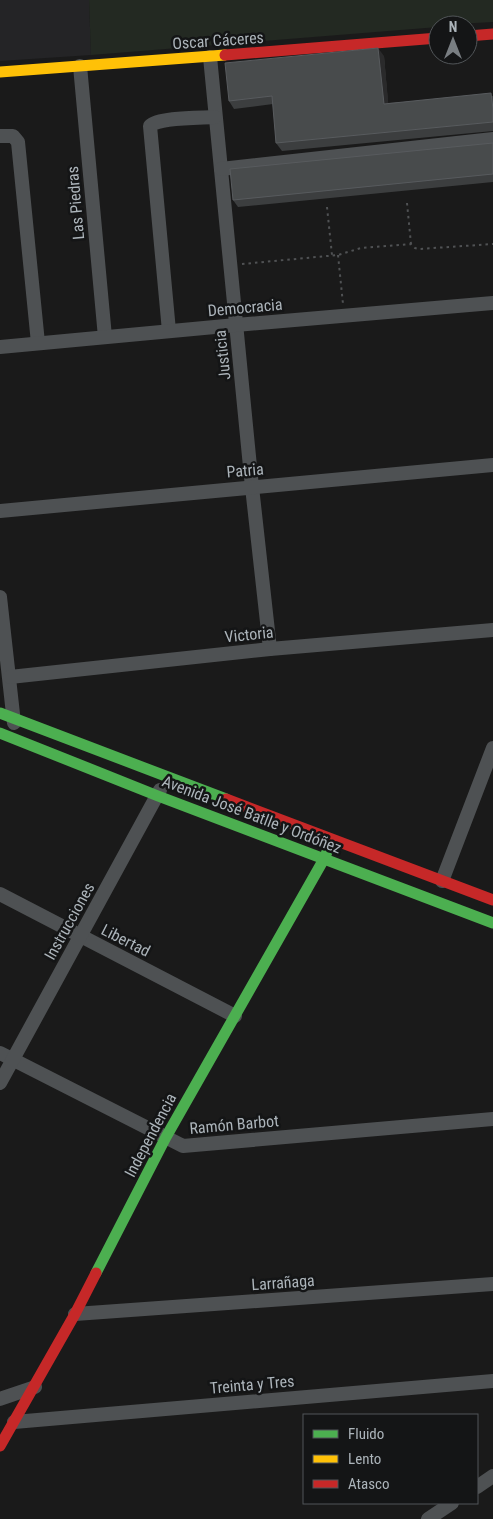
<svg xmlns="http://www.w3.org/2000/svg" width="493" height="1519" font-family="'Roboto Condensed',sans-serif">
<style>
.built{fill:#242426}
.green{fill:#232922}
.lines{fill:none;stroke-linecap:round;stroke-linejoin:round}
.path{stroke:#505254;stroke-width:2;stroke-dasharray:2.5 4;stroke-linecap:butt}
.street{stroke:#4e5153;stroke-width:14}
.fast{stroke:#4caf50;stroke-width:11}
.slow{stroke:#ffc107;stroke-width:11}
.jam{stroke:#c62828;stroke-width:11}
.wall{fill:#3c3e3f}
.shaded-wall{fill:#2a2a2b}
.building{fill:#484b4c;stroke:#585b5e}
.labels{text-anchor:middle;stroke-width:5;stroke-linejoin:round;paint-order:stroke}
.street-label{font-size:16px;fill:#acb4ba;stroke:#141516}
</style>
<rect width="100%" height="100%" fill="#1a1a1a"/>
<polygon class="built" points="0,0 89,0 91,55 0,61"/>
<polygon class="green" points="89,0 493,0 493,22 438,25 438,27 91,55"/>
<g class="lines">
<g class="path">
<polyline points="407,203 411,244"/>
<polyline points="327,207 332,255"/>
<polyline points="338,255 343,304"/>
<polyline points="242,264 338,255 361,248 411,244 415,248 419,249 493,244"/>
</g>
<g class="street">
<polyline points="210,57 252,487 270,649"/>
<polyline points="80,66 105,337"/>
<polyline points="0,136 13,136 18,142 38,343"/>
<polyline points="221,169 493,139"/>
<path d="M169,331L150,126C159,117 201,118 215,117"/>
<polyline points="0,347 236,325 493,303"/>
<polyline points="0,511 493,465"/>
<polyline points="0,597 14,723"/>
<polyline points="10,677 270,649 493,630"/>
<polyline points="442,881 493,748"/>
<polyline points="0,894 235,1016"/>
<polyline points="0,1053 183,1146 493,1119"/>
<polyline points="0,1083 160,790"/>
<polyline points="75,1314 493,1284"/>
<polyline points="0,1399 35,1387"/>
<polyline points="14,1422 493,1381"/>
<polyline points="477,1487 493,1476"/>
<polyline points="428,1519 452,1503"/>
</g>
<g class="fast">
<polyline points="0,713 226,799"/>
<polyline points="0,733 158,796 493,923"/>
<polyline points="96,1273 166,1137 324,859 332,840"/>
</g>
<polyline class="slow" points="0,72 225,55"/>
<g class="jam">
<polyline points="468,36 493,34"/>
<polyline points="225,55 438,38"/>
<polyline points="226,799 493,900"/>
<polyline points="0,1446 75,1314 96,1273"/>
</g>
</g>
<g class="wall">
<polygon points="384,56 388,103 493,96 493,131 282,151 276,143 273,104 234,109 229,101"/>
<polygon points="493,143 493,182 238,207 233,200"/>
</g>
<polygon class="shaded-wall" points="378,48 384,56 389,111 384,104"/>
<g class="building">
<polygon points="378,48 384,104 491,93 493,109 493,122 276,143 272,96 229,101 225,63"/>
<polygon points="493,143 493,174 233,200 230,169"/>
</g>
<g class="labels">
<g class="street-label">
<text transform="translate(218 40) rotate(-4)" y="6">Oscar Cáceres</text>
<text transform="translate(75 203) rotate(-95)" y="6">Las Piedras</text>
<text transform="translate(245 307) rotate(-5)" y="6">Democracia</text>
<text transform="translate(222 355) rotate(-96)" y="6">Justicia</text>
<text transform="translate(245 470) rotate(-5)" y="6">Patria</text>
<text transform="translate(249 634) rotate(-6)" y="6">Victoria</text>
<text transform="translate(252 814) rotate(21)" y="6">Avenida José Batlle y Ordóñez</text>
<text transform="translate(69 921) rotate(-61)" y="6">Instrucciones</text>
<text transform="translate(126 940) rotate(27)" y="6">Libertad</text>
<text transform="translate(234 1124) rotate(-5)" y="6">Ramón Barbot</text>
<text transform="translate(150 1135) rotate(-62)" y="6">Independencia</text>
<text transform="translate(283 1282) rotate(-4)" y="6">Larrañaga</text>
<text transform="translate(252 1384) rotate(-5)" y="6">Treinta y Tres</text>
</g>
</g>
<rect x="303" y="1414" width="175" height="90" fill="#141516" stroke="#515558"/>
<rect x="313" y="1430" width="25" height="8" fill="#4caf50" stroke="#515558"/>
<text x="348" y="1439" font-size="15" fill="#acb4ba">Fluido</text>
<rect x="313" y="1455" width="25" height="8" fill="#ffc107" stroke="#515558"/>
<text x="348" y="1464" font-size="15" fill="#acb4ba">Lento</text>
<rect x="313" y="1480" width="25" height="8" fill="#c62828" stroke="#515558"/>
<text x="348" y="1489" font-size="15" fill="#acb4ba">Atasco</text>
<g transform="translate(453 40)"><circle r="24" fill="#141516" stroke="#515558"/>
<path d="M0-4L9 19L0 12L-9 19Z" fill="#797e82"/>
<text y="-8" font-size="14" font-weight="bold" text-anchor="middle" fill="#acb4ba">N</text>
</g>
</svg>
